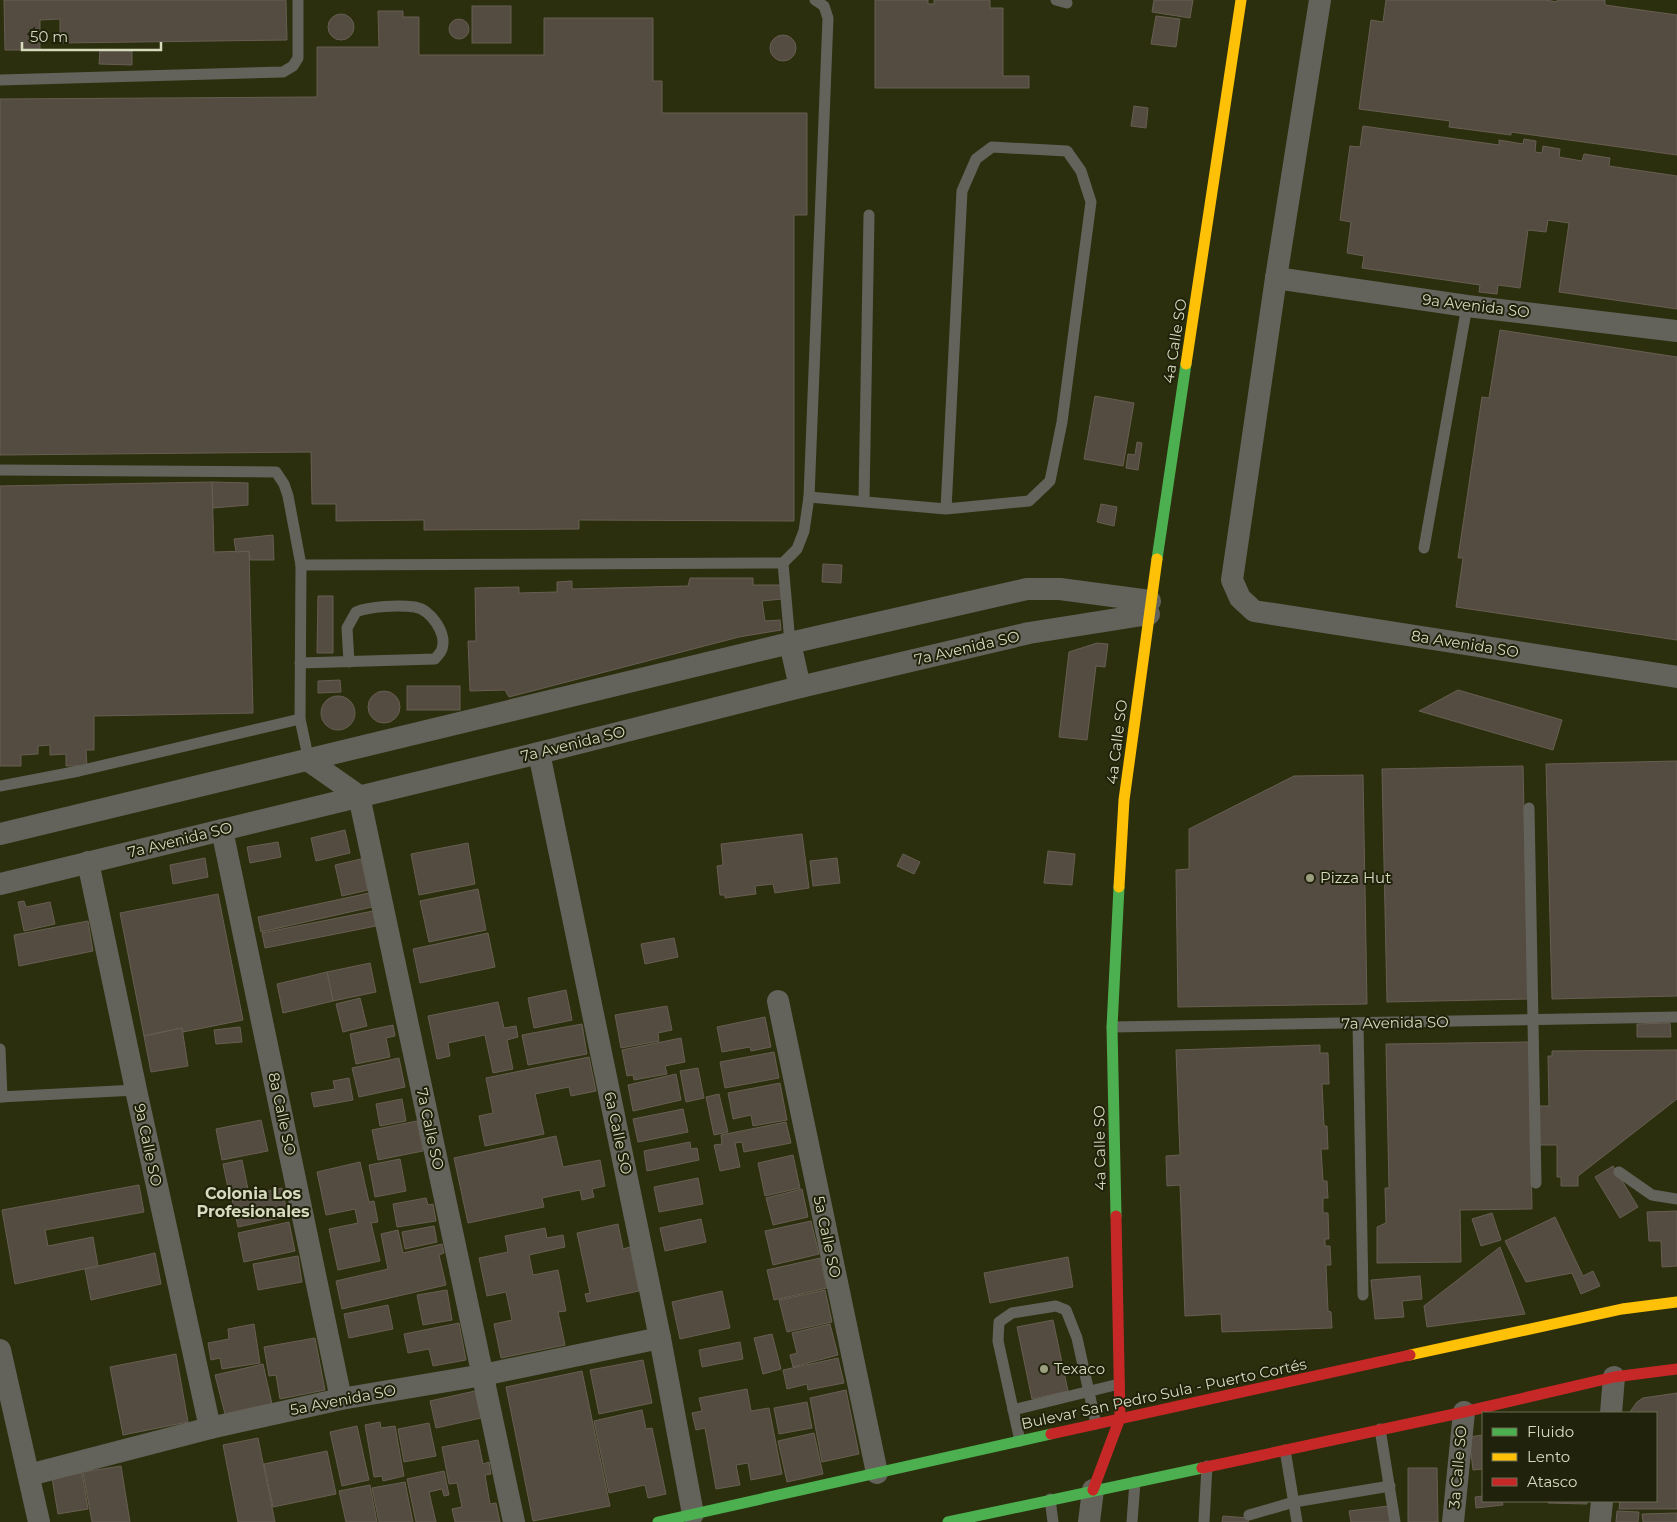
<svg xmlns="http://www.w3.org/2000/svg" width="1677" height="1522" font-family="Montserrat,sans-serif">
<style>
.building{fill:#554c41;stroke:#675e53}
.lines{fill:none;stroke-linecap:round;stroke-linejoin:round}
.lane{stroke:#63635c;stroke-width:11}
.street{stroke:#63635c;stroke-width:22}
.fast{stroke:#4caf50;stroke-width:11}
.slow{stroke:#ffc107;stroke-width:11}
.jam{stroke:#c62828;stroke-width:11}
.poi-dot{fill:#9b9f80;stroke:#20220b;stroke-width:2}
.labels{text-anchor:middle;stroke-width:4;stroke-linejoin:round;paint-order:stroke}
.street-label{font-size:15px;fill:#d7dbbe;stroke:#20220b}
.poi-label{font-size:15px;fill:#d7dbbe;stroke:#20220b;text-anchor:start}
.neighbourhood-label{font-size:16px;font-weight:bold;fill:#d7dbbe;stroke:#20220b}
</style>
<rect width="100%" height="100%" fill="#2c2f0d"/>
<g class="building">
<polygon points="4,0 286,0 287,40 60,43 60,19 40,20 40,50 5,50"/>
<polygon points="875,0 928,0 928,4 934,4 934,0 990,0 990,8 1003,8 1003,76 1029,76 1029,88 875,88"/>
<polygon points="1154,0 1193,0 1190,18 1152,12"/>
<polygon points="1386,0 1546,0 1557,2 1557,0 1605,0 1605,5 1677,15 1677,155 1511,132 1511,135 1449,127 1450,121 1359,109 1371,20 1383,22"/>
<rect x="472" y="6" width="39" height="37"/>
<polygon points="378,11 403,11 403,17 419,17 419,55 544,55 544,18 653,18 653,81 662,81 662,113 807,113 807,215 794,215 794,521 579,520 579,529 424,530 424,520 336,521 336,504 312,504 311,452 0,455 0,99 317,97 317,47 379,47"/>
<circle cx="341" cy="27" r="13"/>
<polygon points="1156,16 1180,19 1176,47 1151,44"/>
<circle cx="459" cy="29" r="10"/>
<circle cx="783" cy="48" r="13"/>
<polygon points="100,50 132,51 132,65 99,64"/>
<polygon points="1134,106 1148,108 1146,128 1131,126"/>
<polygon points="1363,126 1499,145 1499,140 1523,144 1524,139 1536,141 1535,152 1542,153 1543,146 1560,149 1559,157 1582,161 1584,154 1610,158 1609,166 1677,176 1677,309 1559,292 1569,223 1548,220 1546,232 1528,230 1520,288 1498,285 1497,294 1479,292 1480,285 1362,268 1364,256 1347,253 1351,222 1340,220 1350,146 1360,147"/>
<polygon points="1500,330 1677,357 1677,640 1456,607 1463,558 1458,558 1482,397 1489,398"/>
<polygon points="1095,396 1134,403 1123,466 1084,459"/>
<polygon points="1137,442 1142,443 1138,470 1126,468 1128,454 1135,455"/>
<polygon points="212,482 214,552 249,551 253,713 94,716 94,750 86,750 87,766 66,766 66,754 50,755 50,745 38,746 38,754 21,755 21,766 0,766 0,486"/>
<polygon points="212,482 248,483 248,505 213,508"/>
<polygon points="1101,504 1117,507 1114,526 1097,522"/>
<polygon points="273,535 274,560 250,560 249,551 236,552 234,539"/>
<polygon points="823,564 842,565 841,583 822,582"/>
<polygon points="690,578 753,578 753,585 782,585 782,599 762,601 765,621 780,620 781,630 739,637 509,697 505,690 470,691 468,641 476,641 475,588 519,587 519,593 557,592 557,582 572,581 572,589 688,586"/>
<polygon points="318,596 333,596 333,653 317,653"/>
<polygon points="1097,643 1108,644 1105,667 1096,666 1087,740 1059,737 1069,652"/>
<polygon points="340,680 341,692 318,693 318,681"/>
<rect x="407" y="686" width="53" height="24"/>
<polygon points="1458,690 1562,720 1553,750 1419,711"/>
<circle cx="384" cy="707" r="16"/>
<circle cx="338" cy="713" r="17"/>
<polygon points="1677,761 1677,996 1552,999 1546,764"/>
<polygon points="1523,766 1528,999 1387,1002 1382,769"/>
<polygon points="1363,775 1367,1004 1178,1007 1176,870 1189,869 1189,829 1294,776"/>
<polygon points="345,830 350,853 316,861 311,838"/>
<polygon points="802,834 809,888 775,893 773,884 755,886 756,894 725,898 725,895 720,895 717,866 723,865 721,844"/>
<polygon points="278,842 281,857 250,863 247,847"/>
<polygon points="468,843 475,884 419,895 411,854"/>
<polygon points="1048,851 1075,854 1072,885 1044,883"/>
<polygon points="903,854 920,862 914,874 897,866"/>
<polygon points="205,858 208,877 173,884 170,865"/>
<polygon points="837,858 840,883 813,886 810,861"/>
<polygon points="361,859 368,890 342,896 335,865"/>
<polygon points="478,889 486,930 429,942 420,901"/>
<polygon points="369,893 372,907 261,932 258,917"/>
<polygon points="218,894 243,1020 183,1032 182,1028 144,1036 120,913"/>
<polygon points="24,901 26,907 50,902 55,924 24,931 18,902"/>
<polygon points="373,911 376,926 265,948 262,933"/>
<polygon points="88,921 93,951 19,966 14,935"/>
<polygon points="488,933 495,967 420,983 413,949"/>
<polygon points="674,938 678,957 645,964 641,944"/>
<polygon points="370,963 376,992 333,1001 327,972"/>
<polygon points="327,972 333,1001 283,1013 277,984"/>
<polygon points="566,990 572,1020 534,1028 528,998"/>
<polygon points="360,998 367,1026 343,1032 336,1004"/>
<polygon points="498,1002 504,1028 516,1026 518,1037 507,1040 513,1069 493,1073 485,1035 448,1043 450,1056 437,1059 428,1016"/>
<polygon points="667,1006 672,1030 658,1033 659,1041 621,1048 615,1015"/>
<polygon points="765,1017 771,1047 751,1051 750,1047 722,1052 717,1027"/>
<polygon points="1670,1023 1671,1037 1637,1037 1637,1024"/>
<polygon points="582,1024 587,1054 528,1065 522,1035"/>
<polygon points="393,1025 395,1036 386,1038 390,1057 356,1064 350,1034"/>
<polygon points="240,1027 242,1042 216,1044 214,1030"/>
<polygon points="182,1028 188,1066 151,1072 144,1036"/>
<polygon points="681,1038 685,1062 665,1066 667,1074 634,1080 633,1075 627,1076 622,1050"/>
<polygon points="1529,1042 1532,1209 1460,1210 1461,1262 1377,1263 1377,1227 1386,1223 1385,1188 1389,1188 1386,1044"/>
<polygon points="1320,1045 1320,1053 1328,1053 1329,1084 1322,1084 1324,1126 1327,1126 1328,1149 1321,1149 1323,1181 1327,1181 1328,1198 1323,1198 1323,1213 1328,1213 1329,1239 1325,1239 1325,1246 1330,1246 1331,1265 1326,1265 1328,1311 1331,1312 1332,1328 1222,1332 1221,1314 1185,1316 1180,1185 1167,1186 1166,1156 1180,1155 1176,1050"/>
<polygon points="1677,1050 1677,1099 1578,1176 1578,1186 1561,1186 1561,1177 1557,1177 1557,1145 1539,1145 1539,1106 1549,1106 1548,1056 1552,1056 1552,1051"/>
<polygon points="774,1052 779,1078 725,1088 720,1062"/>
<polygon points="589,1057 596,1091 571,1096 569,1087 535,1094 544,1134 485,1146 479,1116 493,1113 486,1078"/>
<polygon points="399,1058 405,1087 359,1097 352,1068"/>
<polygon points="698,1068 704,1098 686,1102 680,1071"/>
<polygon points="676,1074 681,1100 633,1111 628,1085"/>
<polygon points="349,1078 353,1100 314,1107 311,1093 335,1089 333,1081"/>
<polygon points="780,1083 787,1120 753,1126 751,1115 733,1119 728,1093"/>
<polygon points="719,1094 728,1132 714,1135 706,1097"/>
<polygon points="402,1099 406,1121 380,1126 376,1104"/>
<polygon points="683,1109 688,1132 638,1142 633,1119"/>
<polygon points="261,1120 268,1151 222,1160 216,1129"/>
<polygon points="417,1121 423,1151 378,1160 372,1130"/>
<polygon points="786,1122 791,1143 744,1152 742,1142 735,1143 740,1167 720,1171 714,1145 722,1144 721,1135"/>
<polygon points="556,1136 563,1167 600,1160 605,1186 592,1189 594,1197 582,1200 580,1190 542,1198 544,1207 468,1223 454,1158"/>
<polygon points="690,1142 691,1149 697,1148 699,1160 647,1171 644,1151"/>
<polygon points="793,1155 800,1188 765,1196 758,1163"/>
<polygon points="400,1159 406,1191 375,1197 369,1165"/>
<polygon points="242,1160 249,1194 230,1198 223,1164"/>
<polygon points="360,1162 369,1202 374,1201 378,1222 371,1223 380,1261 338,1270 329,1229 358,1223 355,1209 326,1215 317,1172"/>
<polygon points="1613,1166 1638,1207 1620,1218 1595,1177"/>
<polygon points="698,1178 703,1204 659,1212 654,1187"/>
<polygon points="139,1185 144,1212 45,1230 48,1246 93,1237 98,1266 15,1284 2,1210"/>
<polygon points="282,1188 286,1207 279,1209 280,1218 238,1227 232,1199"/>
<polygon points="802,1189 808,1217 773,1225 766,1198"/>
<polygon points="426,1198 428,1205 433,1204 436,1221 397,1227 393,1204"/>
<polygon points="1677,1211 1677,1266 1662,1267 1661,1241 1649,1241 1647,1212"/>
<polygon points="1492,1213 1501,1240 1481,1246 1472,1219"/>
<polygon points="1555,1217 1583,1276 1593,1271 1600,1286 1581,1294 1572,1273 1526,1282 1505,1241"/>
<polygon points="701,1219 706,1242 665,1251 660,1228"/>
<polygon points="811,1221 819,1254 773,1265 765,1231"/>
<polygon points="289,1222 295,1251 244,1262 238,1233"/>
<polygon points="618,1224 623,1249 630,1247 639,1291 587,1302 585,1294 590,1293 577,1233"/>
<polygon points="434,1226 437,1242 405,1249 402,1232"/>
<polygon points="545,1228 547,1238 563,1235 565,1247 529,1255 533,1275 558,1270 566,1311 558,1312 565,1345 501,1358 494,1324 512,1320 506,1292 487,1296 479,1258 508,1252 505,1236"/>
<polygon points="398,1230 403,1253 442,1244 444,1253 439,1255 446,1285 342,1309 336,1281 388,1269 381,1234"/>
<polygon points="1500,1247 1525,1314 1427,1327 1424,1306"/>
<polygon points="155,1253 161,1284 91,1300 85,1269"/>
<polygon points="298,1256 302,1282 258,1290 253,1264"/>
<polygon points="1068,1257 1073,1287 990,1303 984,1273"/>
<polygon points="820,1258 827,1288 774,1300 767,1270"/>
<polygon points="1420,1276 1422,1299 1402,1301 1404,1317 1375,1319 1371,1280"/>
<polygon points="447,1290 452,1320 423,1325 417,1295"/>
<polygon points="825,1290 832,1322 787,1332 779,1300"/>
<polygon points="722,1291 730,1328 680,1339 672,1302"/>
<polygon points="388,1305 393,1329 349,1338 344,1314"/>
<polygon points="1053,1320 1068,1391 1032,1399 1017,1327"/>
<polygon points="459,1323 466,1360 433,1366 429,1349 408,1353 404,1334"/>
<polygon points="254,1324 260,1363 222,1369 220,1358 211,1360 208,1343 229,1339 228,1329"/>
<polygon points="830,1324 838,1355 793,1367 790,1355 797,1353 792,1333"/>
<polygon points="772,1334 781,1369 763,1374 754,1338"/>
<polygon points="315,1338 325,1390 280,1399 276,1375 269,1376 264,1347"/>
<polygon points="740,1342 743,1359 702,1367 699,1350"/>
<polygon points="176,1354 188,1422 123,1435 110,1367"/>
<polygon points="838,1358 844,1383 808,1390 807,1384 787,1389 783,1370"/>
<polygon points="643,1360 652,1403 599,1414 590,1370"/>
<polygon points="263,1364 272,1404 225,1414 215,1375"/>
<polygon points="582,1371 610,1506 533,1521 506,1387"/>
<polygon points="747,1389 751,1411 769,1408 782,1474 751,1480 748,1463 736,1465 740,1485 716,1489 705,1428 696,1430 692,1413 702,1411 699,1398"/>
<polygon points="846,1390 859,1454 822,1462 810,1398"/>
<polygon points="475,1391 481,1418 436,1428 430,1401"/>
<polygon points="1677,1393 1677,1509 1619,1509 1620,1501 1656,1501 1656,1413 1629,1413 1637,1402 1643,1398"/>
<polygon points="807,1402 812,1428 779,1434 774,1408"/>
<polygon points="642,1410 646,1429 652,1428 666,1494 648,1498 645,1485 609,1493 594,1421"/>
<polygon points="380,1422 381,1428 395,1426 404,1476 383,1481 382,1476 374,1477 365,1425"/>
<polygon points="429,1423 436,1456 404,1462 398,1429"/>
<polygon points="357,1426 369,1480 342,1486 330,1432"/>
<polygon points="814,1433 823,1474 787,1482 778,1441"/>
<polygon points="1483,1435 1483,1469 1473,1470 1469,1437"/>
<polygon points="258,1438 275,1522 238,1522 223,1445"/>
<polygon points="478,1440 483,1464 489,1462 491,1474 485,1475 490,1504 496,1503 500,1522 455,1522 452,1509 462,1507 457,1483 449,1484 442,1447"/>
<polygon points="327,1451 336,1494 273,1507 264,1464"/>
<polygon points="121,1466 130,1522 92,1522 83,1472"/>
<polygon points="1408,1468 1437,1468 1438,1522 1408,1522"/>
<polygon points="444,1471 449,1495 444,1496 442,1489 429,1492 436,1522 416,1522 407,1479"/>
<polygon points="82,1473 88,1509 58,1514 52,1478"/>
<polygon points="405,1482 413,1522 379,1522 372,1488"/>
<polygon points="370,1485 377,1522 346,1522 339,1491"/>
<polygon points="1483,1496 1483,1501 1502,1501 1503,1505 1476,1508 1475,1497"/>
<polygon points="1548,1501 1587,1501 1587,1504 1548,1503"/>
<polygon points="1388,1506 1391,1522 1351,1522 1349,1511"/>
<polygon points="1617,1511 1639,1512 1638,1522 1616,1522"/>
<polygon points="1677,1513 1677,1522 1643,1522 1642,1514"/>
<polygon points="1223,1516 1249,1518 1248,1522 1222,1522"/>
</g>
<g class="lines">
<g class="lane">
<polyline points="1056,0 1067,3"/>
<polyline points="0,80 283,72 293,66 298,58 298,0"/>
<polyline points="0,470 276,472 284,484 288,496 301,565 300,719 309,761"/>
<polyline points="809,497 946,509 1029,501 1050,481 1062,422 1091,202 1081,171 1067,151 992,147 976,159 962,191 946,509"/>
<polyline points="864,501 869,215"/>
<polyline points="1424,548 1467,306"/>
<polyline points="783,563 790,643"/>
<polyline points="301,565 783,563 797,549 804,531 809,497 828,18 824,6 815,0"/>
<path d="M300,663L435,659C437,656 441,653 442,649C447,633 431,610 415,607C399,605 370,606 356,612L347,628L349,662"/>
<polyline points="0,786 79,771 300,719"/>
<polyline points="1529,808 1536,1183"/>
<polyline points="1358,1023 1363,1295"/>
<polyline points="1112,1027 1677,1017"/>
<polyline points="0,1049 2,1097"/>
<polyline points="0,1097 136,1090"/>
<polyline points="1619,1172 1652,1195 1677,1199"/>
<polyline points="1013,1410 1119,1384"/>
<polyline points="1380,1429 1395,1522"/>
<polyline points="1020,1441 998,1341 999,1322 1012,1313 1056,1306 1066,1310 1077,1338 1096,1424"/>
<polyline points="1285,1450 1297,1522"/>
<polyline points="1050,1499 1053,1522"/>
<polyline points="1249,1515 1294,1502 1390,1486"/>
<polyline points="1132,1522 1135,1482"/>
<polyline points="1204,1522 1207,1466"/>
</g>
<g class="street">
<polyline points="1320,0 1276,278 1232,580 1240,598 1254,611 1677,677"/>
<polyline points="1276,278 1467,306 1677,331"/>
<polyline points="790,643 800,687"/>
<polyline points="539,753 660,1338 693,1514"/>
<polyline points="309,761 359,796 514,1522"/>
<polyline points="222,830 341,1399"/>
<polyline points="0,834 790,643 1027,589 1060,589 1150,601"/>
<polyline points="88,862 136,1090 210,1428"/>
<polyline points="0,884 539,753 800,687 1029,633 1149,614"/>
<polyline points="778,1001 877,1473"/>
<polyline points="0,1350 39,1522"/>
<polyline points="1611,1413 1614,1377"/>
<polyline points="29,1475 210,1428 341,1399 483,1375 660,1338"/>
<polyline points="1089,1522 1093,1490"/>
<polyline points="1453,1522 1464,1412"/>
<polyline points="1600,1522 1602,1501"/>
</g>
<g class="fast">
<polyline points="1157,559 1186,364"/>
<polyline points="1116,1216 1112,1027 1119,887"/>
<polyline points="658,1522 1051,1434"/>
<polyline points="948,1522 1202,1468"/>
</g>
<g class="slow">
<polyline points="1186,364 1241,0"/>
<polyline points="1119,887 1124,800 1157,559"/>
<polyline points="1410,1355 1622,1309 1677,1302"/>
</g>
<g class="jam">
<polyline points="1051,1434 1410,1355"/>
<polyline points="1202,1468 1464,1412 1614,1377 1677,1369"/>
<polyline points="1093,1490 1120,1418 1116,1216"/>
</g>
</g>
<g class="poi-dot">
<circle cx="1310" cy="878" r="5"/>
<circle cx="1044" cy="1369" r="5"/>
</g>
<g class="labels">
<g class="street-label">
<text transform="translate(1476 306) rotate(7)" y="5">9a Avenida SO</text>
<text transform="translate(1175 341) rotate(-81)" y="5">4a Calle SO</text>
<text transform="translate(1465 644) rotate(9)" y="5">8a Avenida SO</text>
<text transform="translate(967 648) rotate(-13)" y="5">7a Avenida SO</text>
<text transform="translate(1117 742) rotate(-83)" y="5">4a Calle SO</text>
<text transform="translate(573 744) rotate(-14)" y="5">7a Avenida SO</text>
<text transform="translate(180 840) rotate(-14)" y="5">7a Avenida SO</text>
<text transform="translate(1395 1023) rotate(-1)" y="5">7a Avenida SO</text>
<text transform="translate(282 1114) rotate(78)" y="5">8a Calle SO</text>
<text transform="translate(430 1129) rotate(78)" y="5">7a Calle SO</text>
<text transform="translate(618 1133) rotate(78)" y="5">6a Calle SO</text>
<text transform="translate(148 1145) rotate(78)" y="5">9a Calle SO</text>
<text transform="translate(1100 1148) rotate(-91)" y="5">4a Calle SO</text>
<text transform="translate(827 1237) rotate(78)" y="5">5a Calle SO</text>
<text transform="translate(1164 1394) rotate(-12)" y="5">Bulevar San Pedro Sula - Puerto Cortés</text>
<text transform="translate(343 1400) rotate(-11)" y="5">5a Avenida SO</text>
<text transform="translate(1458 1467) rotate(-85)" y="5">3a Calle SO</text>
</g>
<g class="poi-label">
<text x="1320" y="883">Pizza Hut</text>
<text x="1054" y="1374">Texaco</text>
</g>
<g class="neighbourhood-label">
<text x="253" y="1199">Colonia Los<tspan x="253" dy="18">Profesionales</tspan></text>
</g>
</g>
<rect x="1482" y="1412" width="175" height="90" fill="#20220b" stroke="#696c53"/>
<rect x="1492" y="1428" width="25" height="8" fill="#4caf50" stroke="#696c53"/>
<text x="1527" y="1437" font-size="15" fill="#d7dbbe">Fluido</text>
<rect x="1492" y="1453" width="25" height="8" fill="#ffc107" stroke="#696c53"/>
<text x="1527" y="1462" font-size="15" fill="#d7dbbe">Lento</text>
<rect x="1492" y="1478" width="25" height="8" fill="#c62828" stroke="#696c53"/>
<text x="1527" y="1487" font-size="15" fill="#d7dbbe">Atasco</text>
<path d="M22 42v8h139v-8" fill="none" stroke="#d7dbbe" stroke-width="2.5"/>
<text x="30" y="42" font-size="15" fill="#d7dbbe" stroke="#20220b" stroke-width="4" paint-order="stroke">50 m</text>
</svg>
